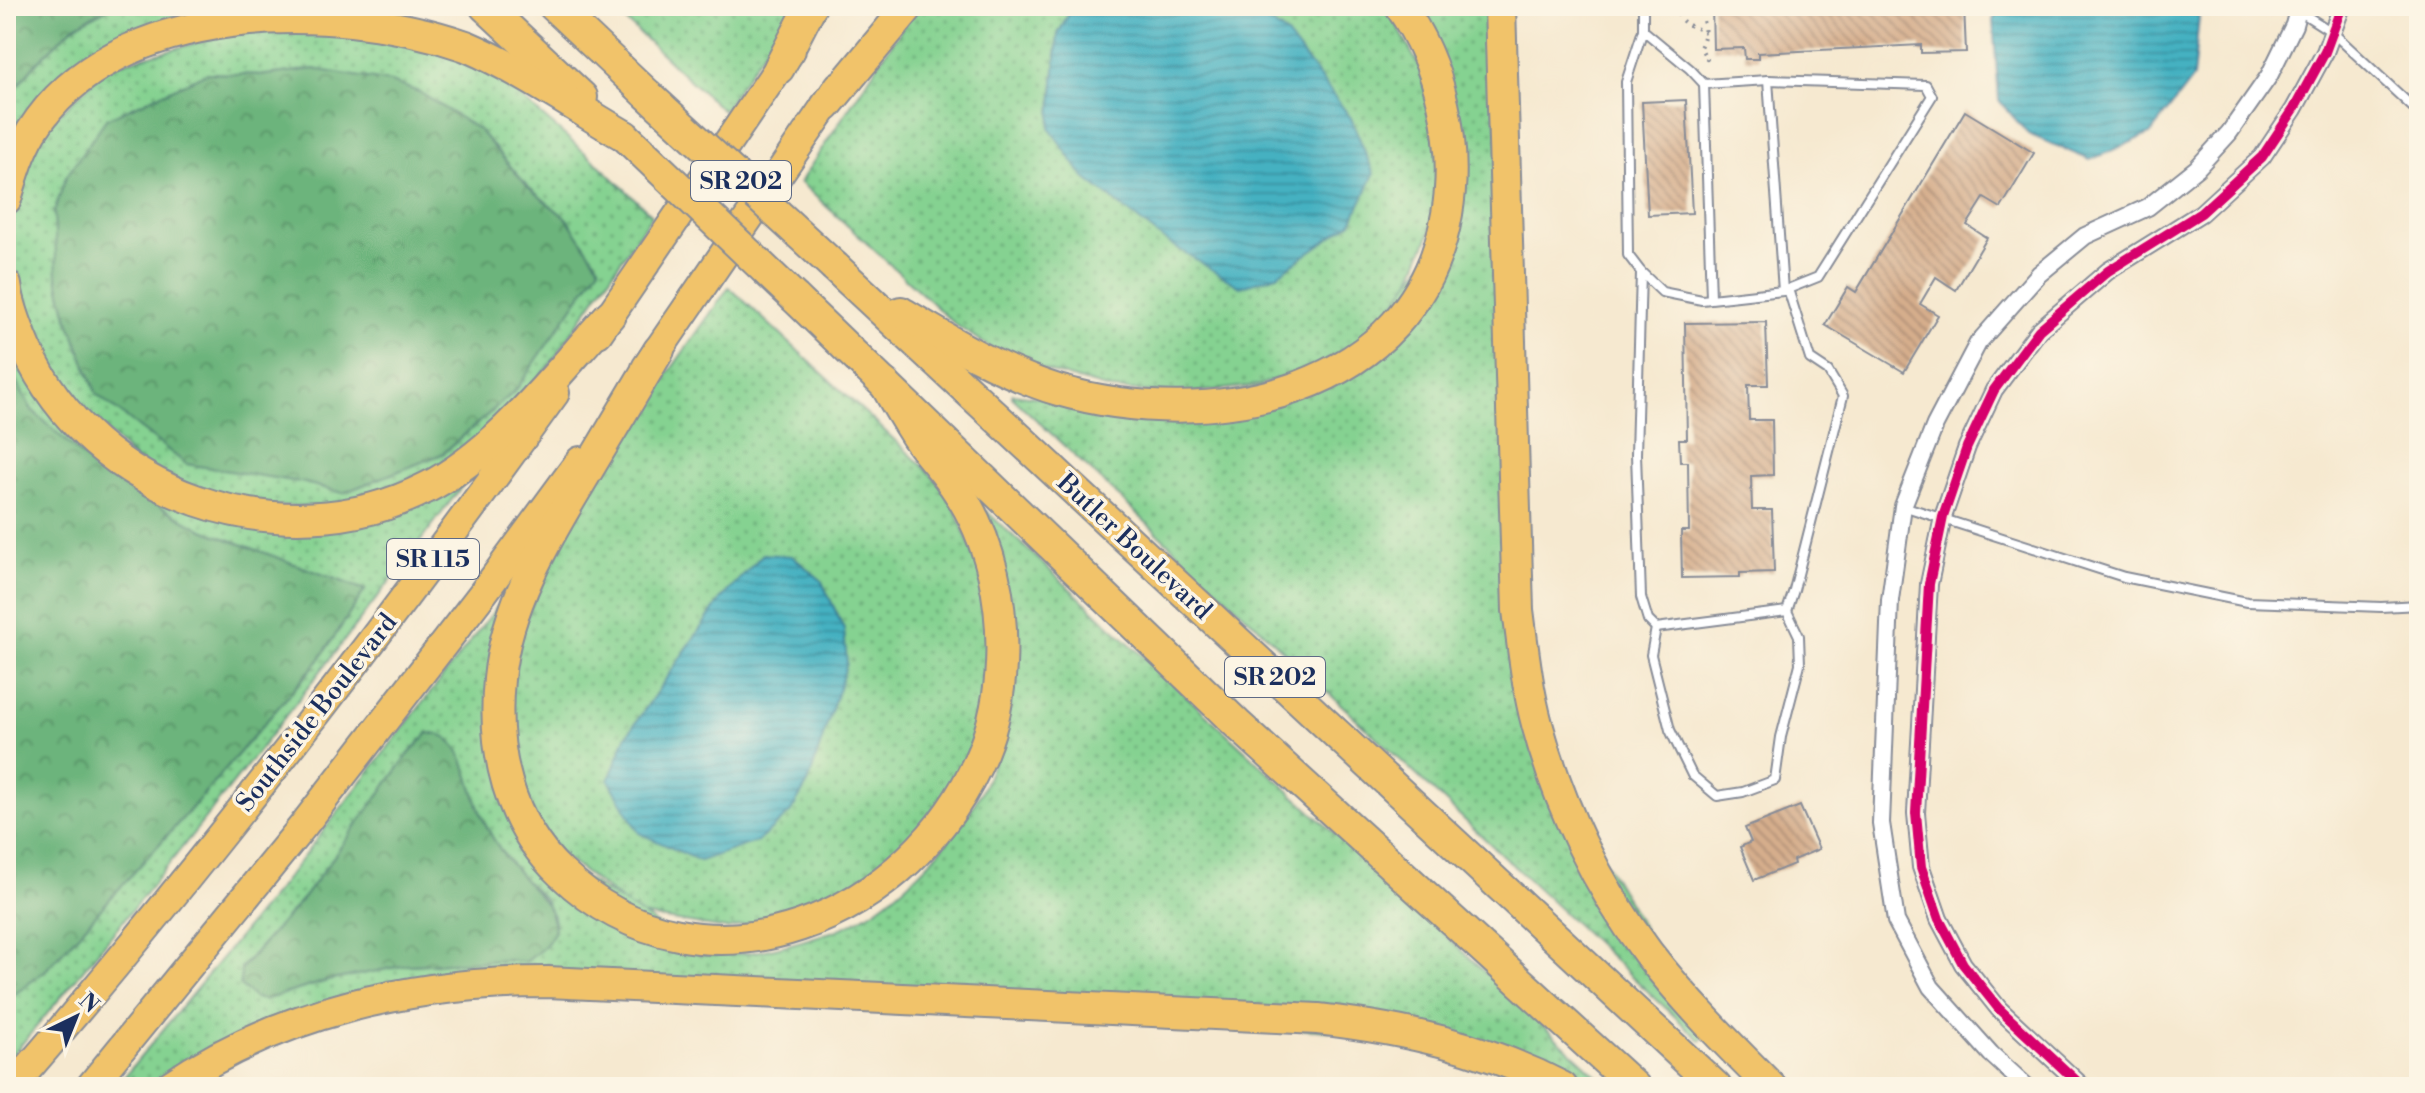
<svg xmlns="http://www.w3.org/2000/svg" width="2425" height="1093" font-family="'Libre Bodoni',serif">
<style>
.grass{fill:url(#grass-dots);stroke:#508078;stroke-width:2;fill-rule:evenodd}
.forest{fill:url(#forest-crowns);stroke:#44726c;stroke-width:2}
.water{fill:url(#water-rules);stroke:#307090;stroke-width:2}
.building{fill:url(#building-back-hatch)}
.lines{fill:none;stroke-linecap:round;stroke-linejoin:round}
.service-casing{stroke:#888c97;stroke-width:12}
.minor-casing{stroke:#888c97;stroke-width:20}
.trunk-casing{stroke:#888c97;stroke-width:32}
.motorway-casing{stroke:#888c97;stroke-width:34}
.path{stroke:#888c97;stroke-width:4;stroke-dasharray:2 6;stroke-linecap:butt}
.service{stroke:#fff;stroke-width:8}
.minor{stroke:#fff;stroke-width:16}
.trunk{stroke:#f1c36a;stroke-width:28}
.motorway{stroke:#f1c36a;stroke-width:30}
.motorway-bridge-casing{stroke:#888c97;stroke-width:34;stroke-linecap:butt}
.motorway-bridge{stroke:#f1c36a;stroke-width:30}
.cycleway-casing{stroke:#fcf5e5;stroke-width:15}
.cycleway{stroke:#d6006c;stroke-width:10}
.labels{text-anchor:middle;stroke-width:7;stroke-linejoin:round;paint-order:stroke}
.shield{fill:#fcf5e5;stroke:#5e6a86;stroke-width:2}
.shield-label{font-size:24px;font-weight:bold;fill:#1b2f5e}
.street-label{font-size:26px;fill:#1b2f5e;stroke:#fcf5e5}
</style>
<defs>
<pattern id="grass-dots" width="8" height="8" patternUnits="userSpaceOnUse" patternTransform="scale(2)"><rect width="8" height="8" fill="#85d291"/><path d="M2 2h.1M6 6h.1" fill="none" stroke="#6cab7a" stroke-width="1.8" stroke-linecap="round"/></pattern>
<pattern id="forest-crowns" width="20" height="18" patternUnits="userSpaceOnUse" patternTransform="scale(2)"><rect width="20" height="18" fill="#6cb47b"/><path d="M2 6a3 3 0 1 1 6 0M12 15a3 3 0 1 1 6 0" fill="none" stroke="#589368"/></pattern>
<pattern id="water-rules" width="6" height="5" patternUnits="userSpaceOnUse" patternTransform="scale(2)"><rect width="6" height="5" fill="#44b1c1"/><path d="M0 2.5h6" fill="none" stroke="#3890a0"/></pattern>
<pattern id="building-back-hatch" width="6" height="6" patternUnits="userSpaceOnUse" patternTransform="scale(2)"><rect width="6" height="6" fill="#d6ae8c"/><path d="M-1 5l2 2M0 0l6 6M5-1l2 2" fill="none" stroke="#ad8e76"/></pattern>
</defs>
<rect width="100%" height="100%" fill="#fcf5e5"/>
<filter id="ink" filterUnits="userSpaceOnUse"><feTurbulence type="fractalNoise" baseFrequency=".0125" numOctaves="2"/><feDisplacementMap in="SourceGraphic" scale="16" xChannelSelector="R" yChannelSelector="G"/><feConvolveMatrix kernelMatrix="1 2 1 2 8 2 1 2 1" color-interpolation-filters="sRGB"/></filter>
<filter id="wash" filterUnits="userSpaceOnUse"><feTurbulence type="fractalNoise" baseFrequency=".006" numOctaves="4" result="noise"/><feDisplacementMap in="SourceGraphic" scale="32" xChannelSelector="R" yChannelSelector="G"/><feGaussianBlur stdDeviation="1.8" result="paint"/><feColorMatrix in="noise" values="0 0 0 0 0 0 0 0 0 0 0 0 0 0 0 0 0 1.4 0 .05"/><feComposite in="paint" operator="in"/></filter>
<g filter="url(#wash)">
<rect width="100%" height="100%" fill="#f6e9d0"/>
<g class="grass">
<polygon points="111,6 203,6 149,25 103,47 6,167 6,100 37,62 73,27"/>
<polygon points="610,6 794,6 723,111"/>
<polygon points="920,6 1073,6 1058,34 1050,129 1287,35 1248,6 1387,6 1423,74 1440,156 1435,221 1404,295 1368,335 1322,363 1259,385 1182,394 1109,389 1024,364 997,352 956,325 800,182 902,28"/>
<polygon points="1408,6 1490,6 1531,733 1705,1036 1701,1041 1012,397 1012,394 1131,409 1340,374 1452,226"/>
<path d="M290,18L445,52L498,78L597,163L652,215L547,369L453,462L337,506H230L141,464L55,383L14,289L11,231L16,191L45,128L109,66ZM314,69L479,130L528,187L567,219L516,390L443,454L343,493L305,483L97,395L67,316L57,277L207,73L266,75Z"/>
<path d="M729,287L928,471L950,497L981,573L987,624V666L981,711L964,767L911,842L860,883L800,914L726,929L641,915L557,852L516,783L508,709L519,633L582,496ZM763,554L821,580L844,629L824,730L808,783L626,737L721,599Z"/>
<path d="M6,322L43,398L233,524L466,481C317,678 165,874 6,1063V1001L45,970L190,810L319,660L365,590L203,530L102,474L32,410L6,363Z"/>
<path d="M986,511L1609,1087H1591L1560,1070L1472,1039L439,979L157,1087H116L279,888L504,598L492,650L525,841L699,950L700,955C736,957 768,951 802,941C814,937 826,934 837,930C891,909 949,848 978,798C985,786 989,772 995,759ZM428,733L467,774L480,815L496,846L524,880L544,898L553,916L555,931L526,962L507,960L407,965L327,981L285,994L241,968L304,897L409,754Z"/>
</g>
<g class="forest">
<polygon points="6,6 111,6 73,27 37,62 6,100"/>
<polygon points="314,69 391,82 419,92 479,130 528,187 567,219 600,267 516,390 442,454 343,493 305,483 186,464 97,395 67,316 57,277 54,212 66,177 106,119 207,73 266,75"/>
<polygon points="6,363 32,410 102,474 203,530 365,590 319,660 190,810 45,971 6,1001 10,846 6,800"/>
<path d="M428,733C434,734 441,734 446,737C468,751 473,802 486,825C495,844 507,860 521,876C539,898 550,900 555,931L546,945L526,962L507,960L407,965L327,981L264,1000L255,998L240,986L241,969L304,897L409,754Z"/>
</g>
<g class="water">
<polygon points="1073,6 1248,6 1287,35 1351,118 1374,174 1352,222 1277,275 1240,287 1164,240 1084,177 1050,129 1058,34"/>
<polygon points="2000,6 2200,6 2193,78 2150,134 2090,160 2028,134 1999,100 1993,20"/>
<polygon points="763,554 792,556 821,580 844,629 847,663 808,783 790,813 758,841 700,861 639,833 609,780 626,737 721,599"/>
</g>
<g id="blocks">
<g class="building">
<polygon points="1712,6 1964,6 1966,52 1921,53 1921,45 1758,53 1758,59 1745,59 1744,48 1713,49"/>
<polygon points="1686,100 1692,213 1648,215 1642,102"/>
<polygon points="1965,111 2034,153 2001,208 1984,198 1967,225 1987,238 1956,290 1936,277 1920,304 1938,315 1904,372 1825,325 1848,287 1856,292"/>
<polygon points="1766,322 1768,385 1748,385 1749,420 1772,420 1773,475 1751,476 1752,510 1772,510 1774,572 1740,573 1740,577 1682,578 1681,531 1689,531 1688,462 1680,462 1679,439 1687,439 1685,323"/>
<polygon points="1800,806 1819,849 1793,860 1794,864 1754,880 1740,847 1751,842 1745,828"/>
</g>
</g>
</g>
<g filter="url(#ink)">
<use href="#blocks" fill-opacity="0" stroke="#888c97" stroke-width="2"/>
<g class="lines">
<g class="service-casing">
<g id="service">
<polyline points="1643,6 1643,30 1626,82 1628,255 1641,272 1662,292 1702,300 1783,291 1818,277 1932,96 1926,85 1768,80 1704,84 1690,69 1643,30"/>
<polyline points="2299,11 2332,32 2419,113"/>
<polyline points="1768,80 1783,291"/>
<polyline points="1704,84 1711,298"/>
<polyline points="1641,272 1636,454 1641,597 1648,620 1656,628 1787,611 1794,590 1843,396 1828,371 1810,359 1788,289"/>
<polyline points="1903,506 2124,577 2247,602 2381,607 2419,605"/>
<polyline points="1656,628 1651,655 1670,730 1692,775 1717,796 1743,792 1775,780 1781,737 1800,664 1799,636 1787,611"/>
</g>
</g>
<g class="minor-casing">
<g id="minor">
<polyline points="2027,1087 1991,1054 1931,987 1896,921 1881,823 1890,600 1903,506 1935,425 1978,343 2039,274 2085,236 2148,207 2197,168 2229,133 2269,76 2294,25 2299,6"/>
<polyline points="2083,1087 1999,1009 1963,964 1939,919 1921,867 1916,813 1929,584 1943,517 1967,447 1994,390 2039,330 2108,271 2201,213 2262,157 2294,109 2325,52 2342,6"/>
</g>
</g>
<g class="trunk-casing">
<g id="trunk">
<polyline points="598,333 791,50"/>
<polyline points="646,368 839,86"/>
<path d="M12,1087C204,866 384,630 555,393"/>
<polyline points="90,1087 303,826 483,593 580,461"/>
</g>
</g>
<g class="motorway-casing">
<g id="motorway">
<polyline points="485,6 582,97"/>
<polyline points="554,6 647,94"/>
<path d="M1500,6L1518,610C1523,648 1527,687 1537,724C1559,805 1597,886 1648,953C1685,1001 1728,1044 1771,1087"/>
<polyline points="779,68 811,6"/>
<polyline points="826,106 909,6"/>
<path d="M6,199C13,175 19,153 32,131C114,0 333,0 466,46C522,70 573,106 625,136"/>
<polyline points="835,267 1716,1087"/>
<path d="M6,285C9,307 17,327 26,348C92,495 282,561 426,488C498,452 556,374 610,315"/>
<polyline points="795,298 1237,724 1635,1087"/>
<path d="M901,312C951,342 1002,373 1058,390C1211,434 1416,396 1447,214C1459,144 1441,64 1400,6"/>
<path d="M659,350C635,391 610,432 586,473C548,536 506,604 499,679C492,750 508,823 561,873C703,1009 916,918 983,751C1005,696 1006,629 993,573C985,541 972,510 953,484C942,467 927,453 916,436C905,419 895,402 885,384"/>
<path d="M169,1087C280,1011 415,982 548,982L1318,1019C1404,1029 1485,1047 1562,1087"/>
</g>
</g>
<g class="path">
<path d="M1677,6C1677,24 1690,25 1705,32"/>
<path d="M1698,6C1704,22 1708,32 1700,47L1707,59L1702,62"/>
</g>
<use href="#service" class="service"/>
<use href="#minor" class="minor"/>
<use href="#trunk" class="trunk"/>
<use href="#motorway" class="motorway"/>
<g class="motorway-bridge-casing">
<g id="motorway-bridge">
<polyline points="647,94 835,267"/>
<polyline points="625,136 795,298"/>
</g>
</g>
<use href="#motorway-bridge" class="motorway-bridge"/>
<g class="cycleway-casing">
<polyline id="cycleway" points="2083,1087 1999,1009 1963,964 1939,919 1921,867 1916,813 1929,584 1943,517 1967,447 1994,390 2039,330 2108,271 2201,213 2262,157 2294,109 2325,52 2342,6"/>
</g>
<use href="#cycleway" class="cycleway"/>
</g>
</g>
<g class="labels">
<g class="shield">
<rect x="691" y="161" width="100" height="40" rx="6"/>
<rect x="387" y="539" width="92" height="40" rx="6"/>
<rect x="1225" y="657" width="100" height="40" rx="6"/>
</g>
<g class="shield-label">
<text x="741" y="189">SR 202</text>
<text x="433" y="567">SR 115</text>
<text x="1275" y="685">SR 202</text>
</g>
<g class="street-label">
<text transform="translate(1135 546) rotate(43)" y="9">Butler Boulevard</text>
<text transform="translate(316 712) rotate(-52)" y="9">Southside Boulevard</text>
</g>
</g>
<rect width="2425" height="1093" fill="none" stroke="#fcf5e5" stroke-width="32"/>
<g transform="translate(76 1017) rotate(43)" stroke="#fcf5e5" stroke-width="6" paint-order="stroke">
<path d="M0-6L14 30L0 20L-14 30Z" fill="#1b2f5e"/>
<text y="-12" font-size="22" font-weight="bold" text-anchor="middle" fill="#1b2f5e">N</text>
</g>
</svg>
